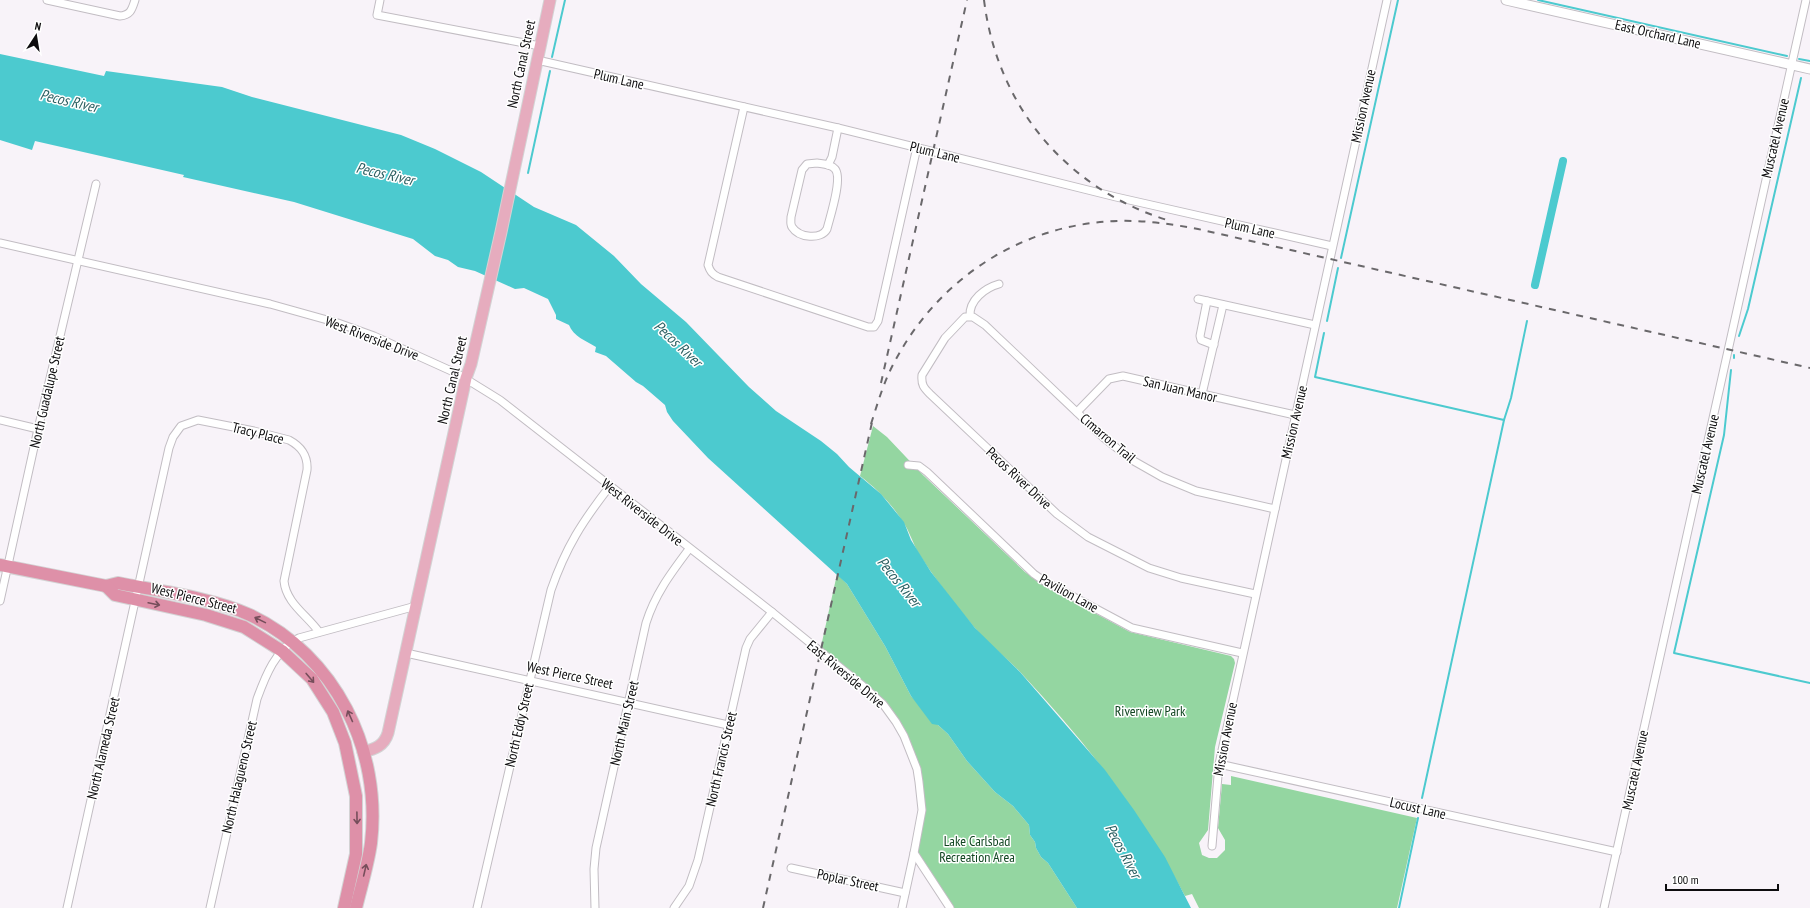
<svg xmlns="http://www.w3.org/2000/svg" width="1810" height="908" font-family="'PT Sans Narrow',sans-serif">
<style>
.green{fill:#94d6a1}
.water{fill:#4ccacf}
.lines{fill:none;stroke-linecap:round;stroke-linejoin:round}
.stream{stroke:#4ccacf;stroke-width:2}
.canal{stroke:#4ccacf;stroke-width:8}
.minor-casing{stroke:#c2bdc3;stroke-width:9}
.tertiary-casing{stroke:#c2bdc3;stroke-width:11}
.primary-casing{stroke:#d3d3d4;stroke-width:13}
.trunk-casing{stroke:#d3d3d4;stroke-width:14}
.minor{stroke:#fff;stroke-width:7}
.tertiary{stroke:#fff;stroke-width:9}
.primary{stroke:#e6acbe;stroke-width:11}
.trunk{stroke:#de90a8;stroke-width:12}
.rail{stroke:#6a686b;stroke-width:2;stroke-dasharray:7 7;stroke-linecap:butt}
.oneway{stroke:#764e5b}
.labels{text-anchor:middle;stroke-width:3;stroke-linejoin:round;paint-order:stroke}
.street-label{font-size:14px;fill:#0d0c0e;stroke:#fff}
.park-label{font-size:14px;fill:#104520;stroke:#fff}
.water-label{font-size:15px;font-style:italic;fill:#2d6163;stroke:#fff}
</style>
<rect width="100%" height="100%" fill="#f8f3f9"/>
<g class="green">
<path d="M873,426L887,437L923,475L1025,572L1041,584L1130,632L1231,656L1234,659L1235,663L1215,747L1208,830L1199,843L1202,855L1209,858H1217L1225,850V840L1218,828L1222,784L1231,785V776L1417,818L1397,908H1199L1192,894L1185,896C1142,814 1085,741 1021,673C1006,657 988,644 974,627C955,604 935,579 919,554C913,544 910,532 903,522C892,504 876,488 860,476Z"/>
<polygon points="837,574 847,584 885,646 911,696 938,725 948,734 967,761 995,792 1013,806 1029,825 1030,835 1035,842 1036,848 1041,857 1048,863 1077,908 950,908 914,853 920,824 917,769 890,712 820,651"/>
</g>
<path class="water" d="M0,54L104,76L106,71L222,87L252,97L401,135L435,149L481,172L534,207L576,225L614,256L641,284L686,322L749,387L776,411L821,441L837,454L849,467L881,494L904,522L911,540L931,572L975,628L1020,672L1105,770L1134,810L1165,857L1191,908H1077L1048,863L1041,857L1036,848L1035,842L1030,835L1029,825L1013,806L995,792L967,761L948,734L938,725L932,724L911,696L885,646L847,584L708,458L673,421L667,412L665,405L643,386L636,382L606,356L595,352L596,347C586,341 573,336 569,325L556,319V315L548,299L524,288L515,289L475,271L458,267L448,260L435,256L413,239L294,202L183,177L184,175L35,141L32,150L0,140Z"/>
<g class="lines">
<g class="stream">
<polyline points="1538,0 1787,56"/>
<polyline points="552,57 565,0"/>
<polyline points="1799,59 1810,61"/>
<polyline points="528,173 550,71"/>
<polyline points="1341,258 1398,0"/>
<polyline points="1327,321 1338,268"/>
<polyline points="1324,333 1315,377 1504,420 1511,398 1527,321"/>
<polyline points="1739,336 1748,309 1801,78"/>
<polyline points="1734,358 1734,355"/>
<polyline points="1731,370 1724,435 1674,653 1810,683"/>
<polyline points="1422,798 1504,420"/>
<polyline points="1399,908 1418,818"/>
</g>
<polyline class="canal" points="1535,285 1563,161"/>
<g class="minor-casing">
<g id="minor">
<path d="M47,0L120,16C131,15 132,9 135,0"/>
<polyline points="380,0 377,15 540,46"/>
<polyline points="537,60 838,128 1116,197 1332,246"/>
<path d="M744,107L708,265C710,271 712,274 718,277L868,327H874L878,321L917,147"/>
<path d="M817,163C823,164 831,164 835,169C843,178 830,217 827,229C821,240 799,238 792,227C790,224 791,221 791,217L802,170L807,164Z"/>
<polyline points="828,165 832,157 838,128"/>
<polyline points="0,243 270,304 338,323 374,336 458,374 500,400 772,612 863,686 883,704 896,722 904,736 917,769 919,782 922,810 914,853 950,908"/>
<polyline points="1198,299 1315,325"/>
<polyline points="1207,301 1200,336 1201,340 1214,345"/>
<path d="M970,316C969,300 985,288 999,284"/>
<polyline points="1202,394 1223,305"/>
<polyline points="1077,412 1109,379 1123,376 1295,415"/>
<polyline points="0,420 38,429"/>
<polyline points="908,465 919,466 927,472 1034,574 1044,581 1132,628 1242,653"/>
<path d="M1255,594L1181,578L1149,568L1088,537L1057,514L930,394C924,388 921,385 922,375L945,338L965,317H973L985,325L1104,438L1132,460L1162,477L1196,491L1275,509"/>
<polyline points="0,601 38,429 96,184"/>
<polyline points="406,653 728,725"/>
<polyline points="1219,764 1617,852"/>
<polyline points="1212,846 1219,764 1387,0"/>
<polyline points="791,868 905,893"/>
<path d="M67,908L169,448L173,437L181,426L198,420L254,431L289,440C302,447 308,456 307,470L284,581C286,603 307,615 319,632"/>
<path d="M210,908L257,699C265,677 276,648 299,638L416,606"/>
<path d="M477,908L551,590C566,547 582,522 610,486"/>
<path d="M595,908L594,869L596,848L646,623C655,594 671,573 689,549"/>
<polyline points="674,908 689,886 698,860 746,648 750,639 772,612"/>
<polyline points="902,908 914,853"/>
<polyline points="1604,908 1806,0"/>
</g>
</g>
<g class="tertiary-casing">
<polyline id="tertiary" points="1506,0 1810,69"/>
</g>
<g class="primary-casing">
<path id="primary" d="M363,752C375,749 384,746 388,733L466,378L471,364L501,232L550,0"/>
</g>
<g class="trunk-casing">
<g id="trunk">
<path d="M0,565L106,586L118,583C158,591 213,598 250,615C335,655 382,750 371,843C368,865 361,887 356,908"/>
<polyline points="106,586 115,595 206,615 244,627 282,651 312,679 333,712 345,743 356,796 356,854 344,908"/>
</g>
</g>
<use href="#minor" class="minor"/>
<use href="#tertiary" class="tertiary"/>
<use href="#primary" class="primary"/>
<use href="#trunk" class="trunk"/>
<g class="rail">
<path d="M984,0C997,105 1065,188 1167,220"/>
<polyline points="881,383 967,0"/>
<path d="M871,424C878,402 884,381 895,361C939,278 1022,224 1117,221C1144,220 1171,224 1198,229L1810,368"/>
<polyline points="763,908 873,418"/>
</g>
</g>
<defs><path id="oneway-shaft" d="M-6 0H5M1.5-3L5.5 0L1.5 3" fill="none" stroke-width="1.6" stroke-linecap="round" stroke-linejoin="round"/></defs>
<g class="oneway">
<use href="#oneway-shaft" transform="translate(154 604) rotate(12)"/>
<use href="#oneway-shaft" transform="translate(260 620) rotate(-154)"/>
<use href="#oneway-shaft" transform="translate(310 678) rotate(50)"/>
<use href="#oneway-shaft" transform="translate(350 716) rotate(-114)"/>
<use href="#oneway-shaft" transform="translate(357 818) rotate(89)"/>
<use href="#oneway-shaft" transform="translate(365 870) rotate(-77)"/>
</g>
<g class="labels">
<g class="street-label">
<text transform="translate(1658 34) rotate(13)" y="5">East Orchard Lane</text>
<text transform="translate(521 64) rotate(-78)" y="5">North Canal Street</text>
<text transform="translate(619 79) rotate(13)" y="5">Plum Lane</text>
<text transform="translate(1363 106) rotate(-78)" y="5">Mission Avenue</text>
<text transform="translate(1775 138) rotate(-77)" y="5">Muscatel Avenue</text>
<text transform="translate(935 152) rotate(14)" y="5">Plum Lane</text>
<text transform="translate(1250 228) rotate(13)" y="5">Plum Lane</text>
<text transform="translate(372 338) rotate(21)" y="5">West Riverside Drive</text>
<text transform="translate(452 380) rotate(-77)" y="5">North Canal Street</text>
<text transform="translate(1180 389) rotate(13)" y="5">San Juan Manor</text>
<text transform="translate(47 392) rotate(-77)" y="5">North Guadalupe Street</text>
<text transform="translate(1294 422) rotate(-77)" y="5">Mission Avenue</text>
<text transform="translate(258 433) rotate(14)" y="5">Tracy Place</text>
<text transform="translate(1108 438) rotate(40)" y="5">Cimarron Trail</text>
<text transform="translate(1705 454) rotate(-77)" y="5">Muscatel Avenue</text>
<text transform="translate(1019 478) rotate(43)" y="5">Pecos River Drive</text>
<text transform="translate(642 512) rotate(38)" y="5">West Riverside Drive</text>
<text transform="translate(1069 593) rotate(29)" y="5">Pavilion Lane</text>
<text transform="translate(194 598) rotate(14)" y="5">West Pierce Street</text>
<text transform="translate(846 674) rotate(40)" y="5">East Riverside Drive</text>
<text transform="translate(570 675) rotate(12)" y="5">West Pierce Street</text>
<text transform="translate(624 723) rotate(-77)" y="5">North Main Street</text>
<text transform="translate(519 725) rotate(-77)" y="5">North Eddy Street</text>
<text transform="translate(1225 739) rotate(-79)" y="5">Mission Avenue</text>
<text transform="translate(103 748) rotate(-77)" y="5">North Alameda Street</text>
<text transform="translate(721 759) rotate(-77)" y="5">North Francis Street</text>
<text transform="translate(1635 770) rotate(-78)" y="5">Muscatel Avenue</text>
<text transform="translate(239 777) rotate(-77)" y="5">North Halagueno Street</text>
<text transform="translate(1418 808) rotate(13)" y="5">Locust Lane</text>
<text transform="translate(848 880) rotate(12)" y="5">Poplar Street</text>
</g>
<g class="park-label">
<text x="1150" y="716">Riverview Park</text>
<text x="977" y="846">Lake Carlsbad<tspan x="977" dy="16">Recreation Area</tspan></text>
</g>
<g class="water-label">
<text transform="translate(69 101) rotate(13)" y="5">Pecos River</text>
<text transform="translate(385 174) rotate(13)" y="5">Pecos River</text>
<text transform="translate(678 344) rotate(43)" y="5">Pecos River</text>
<text transform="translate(899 582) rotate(51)" y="5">Pecos River</text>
<text transform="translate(1123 851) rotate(62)" y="5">Pecos River</text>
</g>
</g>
<g transform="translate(36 36) rotate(12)" stroke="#ffffff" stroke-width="3" paint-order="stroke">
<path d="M0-3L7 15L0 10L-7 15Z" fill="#0d0c0e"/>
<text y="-6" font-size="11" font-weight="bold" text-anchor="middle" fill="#0d0c0e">N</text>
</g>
<path d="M1666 884v6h112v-6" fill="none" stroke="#0d0c0e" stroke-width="2"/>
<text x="1672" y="884" font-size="12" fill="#0d0c0e" stroke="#ffffff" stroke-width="3" paint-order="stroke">100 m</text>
</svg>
